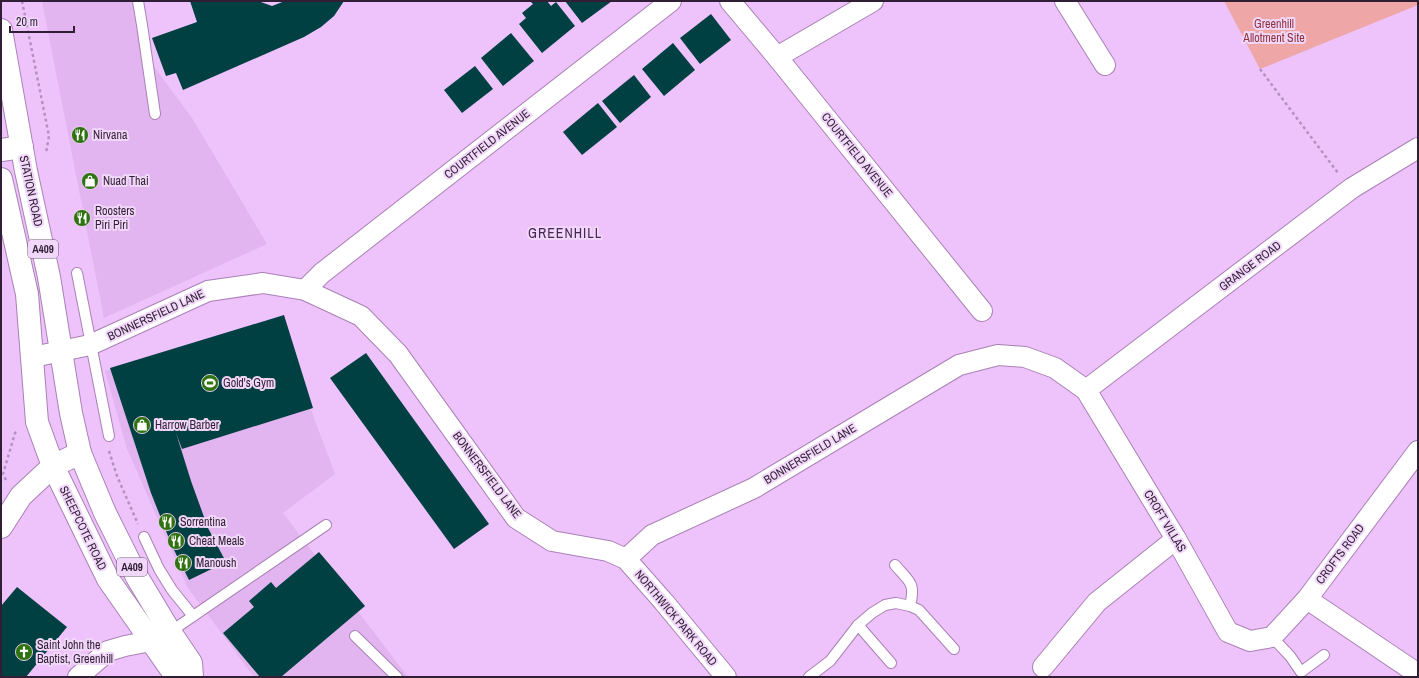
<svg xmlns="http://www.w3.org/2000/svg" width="1419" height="678" font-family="'Archivo Narrow',sans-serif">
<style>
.built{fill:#e2b4f0}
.green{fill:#eea6a7}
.building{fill:#014042}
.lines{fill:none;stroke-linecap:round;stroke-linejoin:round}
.lane-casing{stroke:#a981b5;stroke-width:12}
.street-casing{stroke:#a981b5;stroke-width:22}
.secondary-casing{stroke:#a981b5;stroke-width:24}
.primary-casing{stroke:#a981b5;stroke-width:24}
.path{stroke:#b591bf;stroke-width:2.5;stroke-dasharray:3 3;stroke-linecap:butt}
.lane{stroke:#fff;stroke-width:10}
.street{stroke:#fff;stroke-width:20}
.secondary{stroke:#fff;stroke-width:22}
.primary{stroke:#fff;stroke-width:22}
.labels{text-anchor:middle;stroke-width:4;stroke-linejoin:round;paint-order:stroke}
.shield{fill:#f1d7f9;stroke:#6a566f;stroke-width:1}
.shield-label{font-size:11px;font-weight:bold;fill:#301f34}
.park-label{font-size:12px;fill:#8f333b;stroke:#f1d7f9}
.poi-label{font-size:12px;fill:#301f34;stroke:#f1d7f9;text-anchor:start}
.street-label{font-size:12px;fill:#301f34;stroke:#f1d7f9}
.quarter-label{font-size:14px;letter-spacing:1px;fill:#492654;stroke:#f1d7f9}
</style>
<rect width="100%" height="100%" fill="#eec3fb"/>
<g class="built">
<polygon points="42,1 135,1 147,57 192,118 267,244 104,318"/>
<polygon points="277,320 335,474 283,513 408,677 254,677 188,588 127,449 105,371"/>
</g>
<polygon class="green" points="1224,1 1418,1 1418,5 1260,69"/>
<g class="building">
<polygon points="190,1 258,1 272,6 285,1 344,1 334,16 321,27 304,37 183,90 176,73 166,76 152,38 197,22"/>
<polygon points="530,1 547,1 551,6 556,2 575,26 542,53 519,24 526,18 522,13 533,4"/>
<polygon points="565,1 612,1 582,23"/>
<polygon points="711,14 731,40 700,64 680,38"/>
<polygon points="511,33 534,61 503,86 481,58"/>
<polygon points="673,43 695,70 664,96 642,69"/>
<polygon points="475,66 493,89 462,113 444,90"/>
<polygon points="634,75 651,97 620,123 602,101"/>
<polygon points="598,103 617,127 582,155 563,132"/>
<polygon points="284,315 313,408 182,449 176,433 191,481 208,528 226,562 189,580 172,546 151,493 110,368"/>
<polygon points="366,353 489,524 454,549 330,378"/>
<polygon points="319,552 365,606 281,677 260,677 223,633 254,607 249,601 271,582 276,588"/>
<polygon points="17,587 67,627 26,677 1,677 1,606"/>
</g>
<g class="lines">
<g class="lane-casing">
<g id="lane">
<polyline points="138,1 142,25 155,114"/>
<polyline points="77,273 109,436"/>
<polyline points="144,537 159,569 172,590 193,616"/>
<path d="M895,565C909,582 916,582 910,606"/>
<polyline points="858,625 891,663"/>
<polyline points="170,632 326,525"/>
<polyline points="355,636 397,677"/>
<polyline points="1272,637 1290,656 1301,672 1324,655"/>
<polyline points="809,677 830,661 858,625 872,613 885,605 896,603 910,606 919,610 954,649"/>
</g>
</g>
<g class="street-casing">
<g id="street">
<polyline points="730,1 777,57 982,311"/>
<polyline points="1065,1 1105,65"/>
<polyline points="777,57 873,1"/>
<polyline points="305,290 322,273 671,1"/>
<polyline points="33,357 90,345 208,291 263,283 305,290 361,316 398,354 516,518 552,541 608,551 626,559 663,601 726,677"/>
<polyline points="1086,390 1352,188 1418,148"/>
<polyline points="626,559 652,535 754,488 959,365 998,355 1025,357 1055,368 1086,390 1176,539 1228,632 1250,641 1272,637 1307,599 1418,451"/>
<polyline points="1307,599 1418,674"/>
<polyline points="1043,667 1097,602 1176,539"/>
<polyline points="78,677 108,651 125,646 151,641 164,635"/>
</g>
</g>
<g class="secondary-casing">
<polyline id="secondary" points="1,527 21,496 53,466 80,453"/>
</g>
<g class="primary-casing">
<g id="primary">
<polyline points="1,30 26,171 49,277 71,413 80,453 105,513 137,577 170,632 191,663 192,677"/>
<polyline points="1,150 22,147"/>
<polyline points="1,179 27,294 37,422 53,466 108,579 173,672 183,677"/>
</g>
</g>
<g class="path">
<polyline points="22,1 49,136 46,153"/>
<polyline points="1260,69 1338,173"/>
<polyline points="109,451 117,476 138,524"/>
<polyline points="6,480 3,474 15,433 18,431"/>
</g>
<use href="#lane" class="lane"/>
<use href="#street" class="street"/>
<use href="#secondary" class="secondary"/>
<use href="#primary" class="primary"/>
</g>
<defs>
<g id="restaurant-disc" transform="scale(0.9)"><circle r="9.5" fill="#2f720f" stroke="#f1d7f9"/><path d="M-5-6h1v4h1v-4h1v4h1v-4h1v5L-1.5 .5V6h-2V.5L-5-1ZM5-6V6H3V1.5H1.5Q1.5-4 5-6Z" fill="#fff"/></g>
<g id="shop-disc" transform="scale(0.9)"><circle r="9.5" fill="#2f720f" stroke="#f1d7f9"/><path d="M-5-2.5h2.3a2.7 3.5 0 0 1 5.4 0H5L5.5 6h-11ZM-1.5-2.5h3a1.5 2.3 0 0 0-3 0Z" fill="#fff"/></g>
<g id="stadium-disc" transform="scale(0.9)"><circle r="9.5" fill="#2f720f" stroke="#f1d7f9"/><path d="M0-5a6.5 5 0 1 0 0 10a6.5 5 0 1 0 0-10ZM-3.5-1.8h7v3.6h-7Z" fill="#fff"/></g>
<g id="church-disc" transform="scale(0.9)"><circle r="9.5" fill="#2f720f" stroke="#f1d7f9"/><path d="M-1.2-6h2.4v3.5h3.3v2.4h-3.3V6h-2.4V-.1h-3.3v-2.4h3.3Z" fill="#fff"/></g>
</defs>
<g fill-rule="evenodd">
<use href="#restaurant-disc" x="80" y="135"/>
<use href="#shop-disc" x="90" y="181"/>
<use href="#restaurant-disc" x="82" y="218"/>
<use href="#stadium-disc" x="210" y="383"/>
<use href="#shop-disc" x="142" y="425"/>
<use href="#restaurant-disc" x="167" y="522"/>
<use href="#restaurant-disc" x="176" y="541"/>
<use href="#restaurant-disc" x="183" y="563"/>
<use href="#church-disc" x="24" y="652"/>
</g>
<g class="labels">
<g class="shield">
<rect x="28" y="240" width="30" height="18" rx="3"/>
<rect x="117" y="558" width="30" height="18" rx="3"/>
</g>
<g class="shield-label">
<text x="43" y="253">A409</text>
<text x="132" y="571">A409</text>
</g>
<g class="park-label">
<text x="1274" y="28">Greenhill<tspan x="1274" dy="14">Allotment Site</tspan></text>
</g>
<g class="poi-label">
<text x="93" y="139">Nirvana</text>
<text x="103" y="185">Nuad Thai</text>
<text x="95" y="215">Roosters<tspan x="95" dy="14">Piri Piri</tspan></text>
<text x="223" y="387">Gold's Gym</text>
<text x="155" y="429">Harrow Barber</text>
<text x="180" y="526">Sorrentina</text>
<text x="189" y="545">Cheat Meals</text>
<text x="196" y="567">Manoush</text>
<text x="37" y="649">Saint John the<tspan x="37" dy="14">Baptist, Greenhill</tspan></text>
</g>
<g class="street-label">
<text transform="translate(487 144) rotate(-38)" y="4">COURTFIELD AVENUE</text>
<text transform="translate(857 155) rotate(51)" y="4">COURTFIELD AVENUE</text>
<text transform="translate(31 191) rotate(78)" y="4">STATION ROAD</text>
<text transform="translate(1250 266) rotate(-37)" y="4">GRANGE ROAD</text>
<text transform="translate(156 315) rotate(-25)" y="4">BONNERSFIELD LANE</text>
<text transform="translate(810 454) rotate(-31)" y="4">BONNERSFIELD LANE</text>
<text transform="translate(487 475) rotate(53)" y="4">BONNERSFIELD LANE</text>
<text transform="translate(1165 521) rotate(59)" y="4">CROFT VILLAS</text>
<text transform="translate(83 528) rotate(64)" y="4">SHEEPCOTE ROAD</text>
<text transform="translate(1340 554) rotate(-53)" y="4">CROFTS ROAD</text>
<text transform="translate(676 618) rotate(50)" y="4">NORTHWICK PARK ROAD</text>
</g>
<g class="quarter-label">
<text x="565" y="238">GREENHILL</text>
</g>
</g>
<rect width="1419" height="678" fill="none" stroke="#301f34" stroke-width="4"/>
<path d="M10 26v6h64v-6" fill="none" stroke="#301f34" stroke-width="2"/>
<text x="16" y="26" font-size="12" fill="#301f34" stroke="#f1d7f9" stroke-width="3" paint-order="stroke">20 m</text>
</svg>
